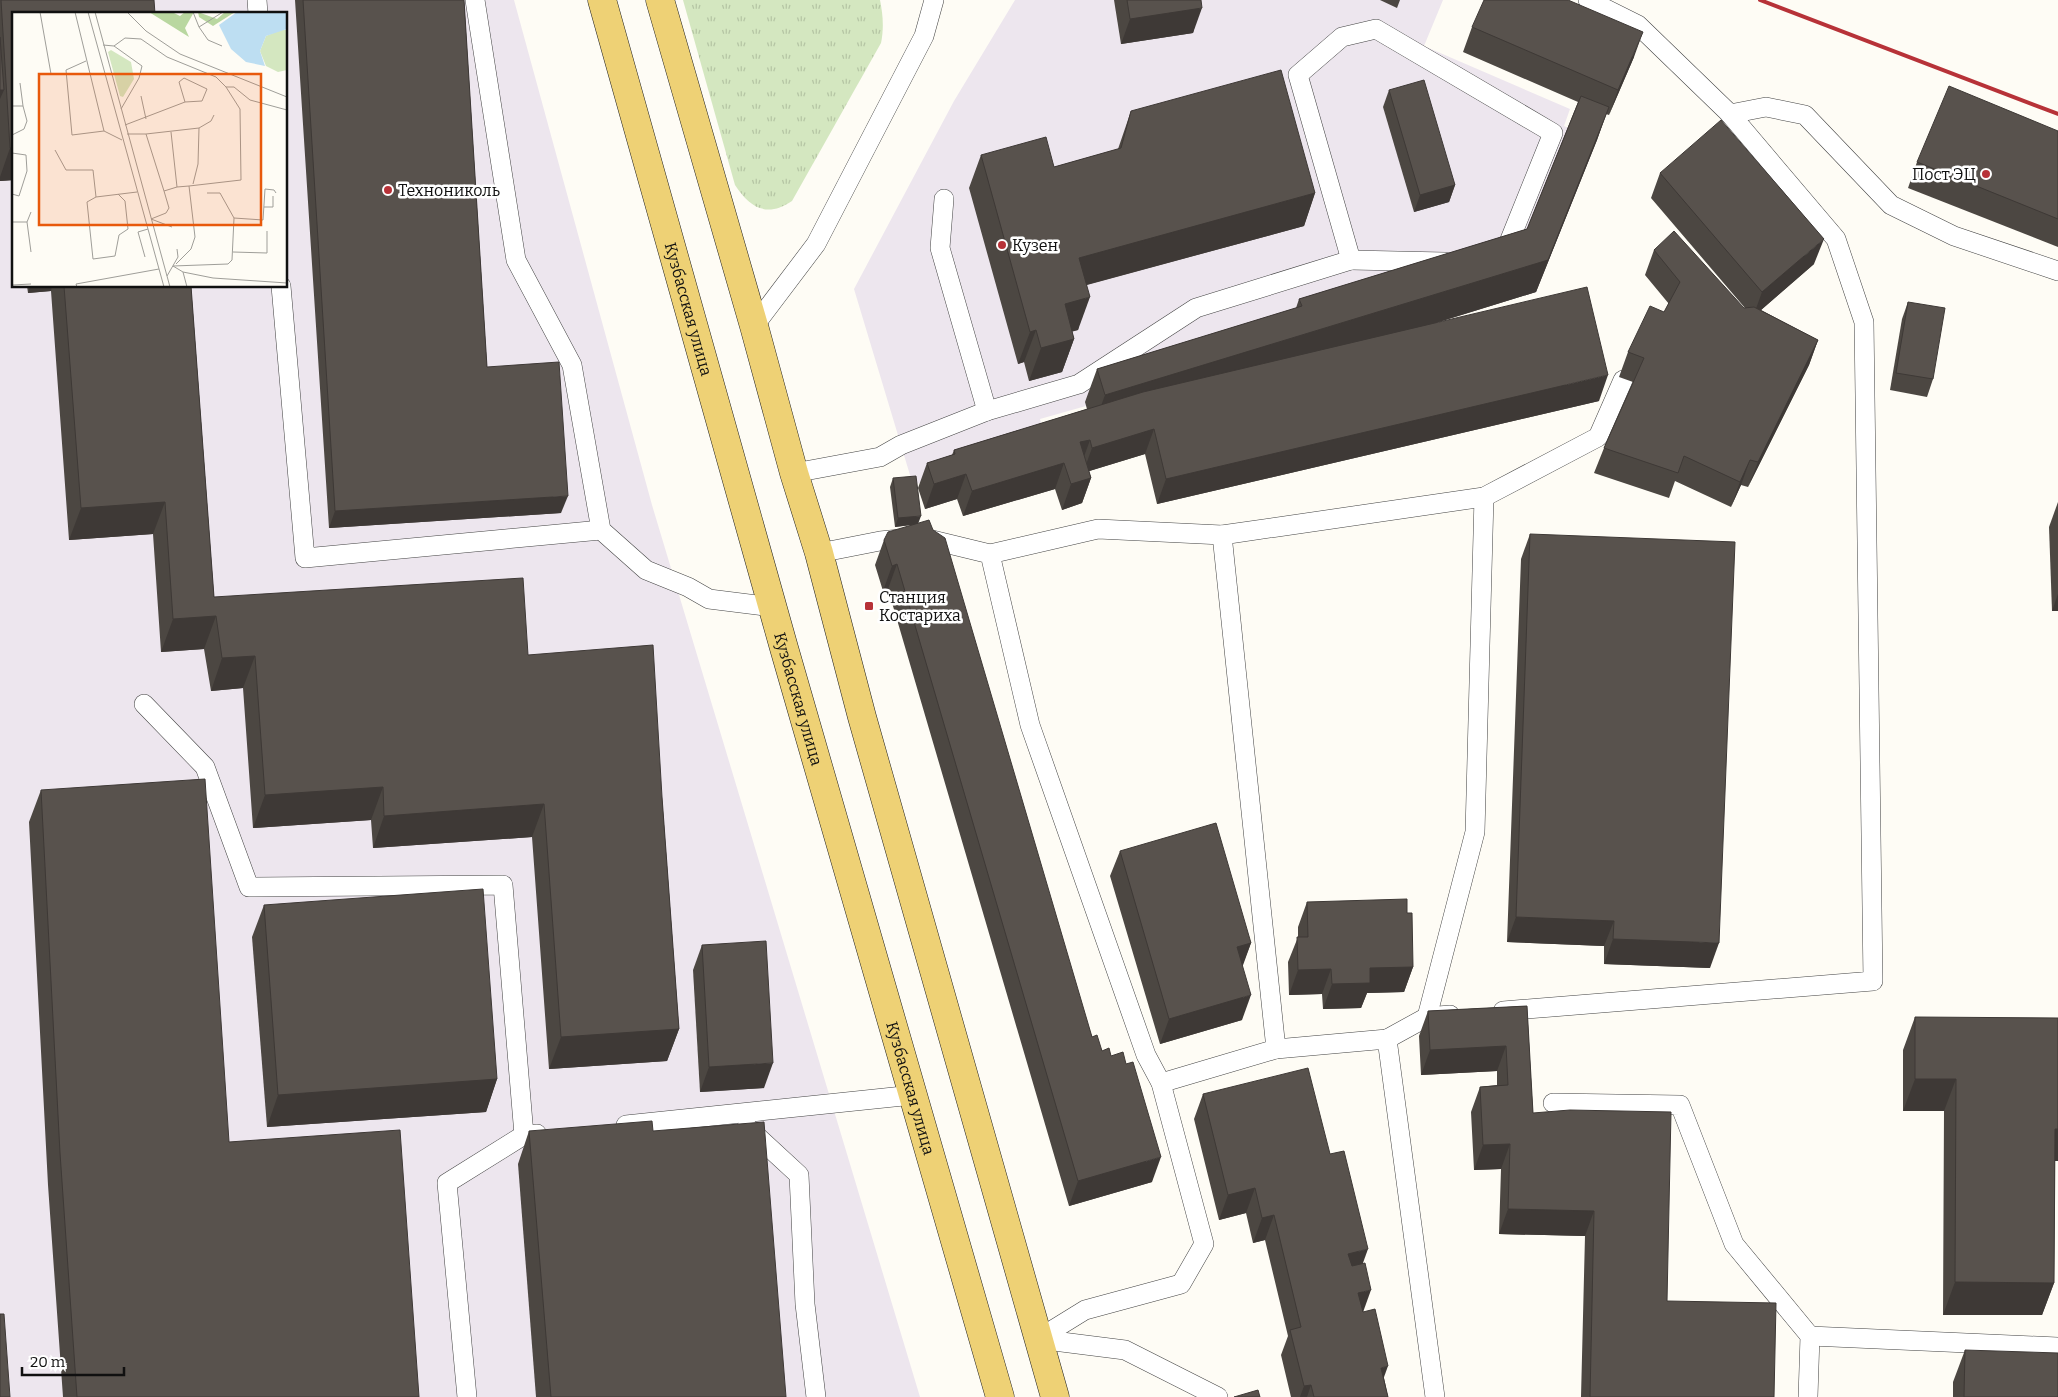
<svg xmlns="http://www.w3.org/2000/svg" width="2058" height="1397" font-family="Bitter,serif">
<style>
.industrial{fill:#ede6ee;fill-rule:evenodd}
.grass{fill:url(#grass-tufts)}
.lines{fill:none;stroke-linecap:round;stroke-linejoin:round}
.lane-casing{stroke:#434343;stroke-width:20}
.primary-casing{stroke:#212121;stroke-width:29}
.lane{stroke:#fff;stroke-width:19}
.primary{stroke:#eed175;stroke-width:28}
.rail{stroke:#b73238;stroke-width:4}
.wall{fill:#4c4742}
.shaded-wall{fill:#3e3936}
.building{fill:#58524d;stroke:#3e3936}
.poi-dot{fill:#b73238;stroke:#fff;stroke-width:2}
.labels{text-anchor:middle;stroke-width:5;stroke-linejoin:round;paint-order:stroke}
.poi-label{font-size:16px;fill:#101010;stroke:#fff;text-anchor:start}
.street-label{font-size:16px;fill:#101010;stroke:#fff}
.inset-road{fill:none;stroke:#9f9e99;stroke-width:1}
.view{fill:#e8590c;fill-opacity:0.15;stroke:#e8590c;stroke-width:2.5}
.inset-edge{fill:none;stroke:#101010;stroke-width:2.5}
</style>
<defs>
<pattern id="grass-tufts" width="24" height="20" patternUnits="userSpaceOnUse" patternTransform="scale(1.25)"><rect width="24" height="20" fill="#d4e7c0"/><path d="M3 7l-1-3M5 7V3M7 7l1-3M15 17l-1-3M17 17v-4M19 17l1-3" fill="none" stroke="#b5c5a4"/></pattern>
</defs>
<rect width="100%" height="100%" fill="#fefcf5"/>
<g class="industrial">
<path d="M0,0H514L652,505L920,1397H0ZM14,14H286V286H14Z"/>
<polygon points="1015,0 1443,0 1424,46 1570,109 1564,126 1597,140 1536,292 1093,428 1086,406 1040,419 1047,444 913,485 854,289 954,101"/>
</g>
<path class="grass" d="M683,0H880C883,15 884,28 881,43L792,201C767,218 750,208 735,185Z"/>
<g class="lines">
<g class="lane-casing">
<g id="lane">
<polyline points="257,0 258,14"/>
<polyline points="475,0 516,260 572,365 601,530 646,570 688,587 709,599 773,607"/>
<polyline points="1588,0 1638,25 1730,114 1766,107 1805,115 1891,205 1954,236 2058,271"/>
<polyline points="944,199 940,248 987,411"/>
<polyline points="1351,260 1445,262"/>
<polyline points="281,286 305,558 601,530"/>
<polyline points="754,326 816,244 924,36 934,0"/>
<polyline points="794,473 880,457 901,445 987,411 1079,384 1196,308 1351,260 1298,75 1342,37 1376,29 1553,133 1507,247 1496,249"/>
<polyline points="819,553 880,541 920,537 990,554 1030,725 1146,1055 1161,1083 1204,1244 1181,1284 1085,1310 1038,1339"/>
<polyline points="990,554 1098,529 1222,535 1484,497 1598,437 1623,380"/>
<polyline points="144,704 205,767 249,887 503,885 524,1135"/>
<polyline points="1503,1011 1873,981 1864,322 1836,239 1730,114"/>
<polyline points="1427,1017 1475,832 1484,497"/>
<polyline points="1387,1039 1427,1017 1450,1015"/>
<polyline points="1276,1049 1387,1039 1435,1397"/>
<polyline points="1161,1083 1276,1049 1222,535"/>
<polyline points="1553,1103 1680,1105 1734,1244 1810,1336 1808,1397"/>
<polyline points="626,1125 913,1095"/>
<polyline points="747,1127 799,1175 805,1304 816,1397"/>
<polyline points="1810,1336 2058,1347"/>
<polyline points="1038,1339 1125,1350 1218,1397"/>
<polyline points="467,1397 447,1183 524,1135 537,1134"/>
</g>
</g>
<g class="primary-casing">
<g id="primary">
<path id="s1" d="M602,0L784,648L1000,1397"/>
<polyline points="660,0 754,326 794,473 819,553 862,717 1055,1397"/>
</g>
</g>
<use href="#lane" class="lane"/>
<use href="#primary" class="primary"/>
<polyline class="rail" points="1760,0 2058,114"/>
</g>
<g class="wall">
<polygon points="0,0 154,0 14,14 14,180 0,181"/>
<polygon points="295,0 464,0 487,367 561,513 329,528"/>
<polygon points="1114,0 1201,0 1193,33 1121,44"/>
<polygon points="1380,0 1400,0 1397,8"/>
<polygon points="1472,27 1634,57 1609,115 1606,114 1597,140 1536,292 1436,323 1599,401 1157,504 1145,454 1089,471 1091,478 1082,503 1062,510 1055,489 963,516 957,499 925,509 918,488 927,463 952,455 954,450 1087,409 1085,402 1097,369 1296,308 1299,299 1527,229 1578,102 1463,52"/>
<polygon points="1389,90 1455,185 1449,202 1414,212 1383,107"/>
<polygon points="1131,111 1315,193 1304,226 1087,285 1078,330 1072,331 1074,339 1062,372 1029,381 1024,362 1018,364 969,188 981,155 1054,167 1118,149"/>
<polygon points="2058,131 2058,247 1908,188 1917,162"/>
<polygon points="1660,173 1814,264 1761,310 1818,340 1809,365 1748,487 1741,485 1731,507 1675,481 1669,498 1594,473 1604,448 1633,382 1619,377 1628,352 1664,312 1669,304 1645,275 1654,250 1744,308 1745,308 1651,198"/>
<polygon points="27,286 191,286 214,597 528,655 662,797 679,1029 667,1061 549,1069 532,837 373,848 371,820 253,828 243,688 211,691 204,649 161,652 153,534 69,540 51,291 28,293"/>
<polygon points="1908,302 1933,379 1927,397 1890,390 1902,319"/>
<polygon points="893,478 918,523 1092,1037 1102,1051 1111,1056 1152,1182 1069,1206 888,589 883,591 875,565 884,540 911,525 895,527 890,487"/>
<polygon points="2058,502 2058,611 2052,611 2049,527"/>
<polygon points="1530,534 1710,968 1604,964 1604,946 1507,942 1521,559"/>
<polygon points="41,790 229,1142 419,1397 63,1397 48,1185 29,822"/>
<polygon points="1120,851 1251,943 1242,966 1242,1020 1160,1044 1110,876"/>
<polygon points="1307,902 1407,913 1413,967 1404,992 1367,993 1361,1008 1323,1009 1322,994 1289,995 1288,962 1298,937 1298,927"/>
<polygon points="264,905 497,1079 486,1112 267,1127 252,937"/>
<polygon points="702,945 764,1088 700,1092 693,970"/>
<polygon points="1527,1006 1533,1113 1667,1301 1774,1397 1581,1397 1585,1236 1499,1234 1501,1169 1474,1170 1471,1112 1480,1087 1497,1085 1497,1071 1421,1075 1419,1036 1428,1011"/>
<polygon points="1915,1017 2058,1161 2055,1161 2054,1283 2042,1315 1943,1315 1944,1111 1903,1111 1903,1050"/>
<polygon points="1203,1094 1330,1154 1362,1264 1363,1312 1384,1378 1388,1397 1291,1397 1281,1355 1288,1336 1265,1240 1253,1243 1246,1213 1219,1220 1194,1119"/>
<polygon points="529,1131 653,1131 786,1397 536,1397 518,1164"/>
<polygon points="1965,1350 2058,1397 1953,1397 1953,1382"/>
</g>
<g class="shaded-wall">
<polygon points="1202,8 1193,33 1121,44 1130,19"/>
<polygon points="1643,32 1634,57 1609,115 1618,90"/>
<polygon points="0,90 4,90 0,99"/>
<polygon points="1609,107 1597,140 1536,292 1093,428 1105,395 1548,260"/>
<polygon points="10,148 14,148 14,180 0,181 0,177"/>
<polygon points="1455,185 1449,202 1414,212 1420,195"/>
<polygon points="1315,193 1304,226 1067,290 1079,258"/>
<polygon points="1824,239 1814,264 1753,317 1762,292"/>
<polygon points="30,286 52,286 51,291 28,293"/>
<polygon points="1090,297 1078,330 1053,337 1065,304"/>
<polygon points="1036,330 1024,362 1018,364 1030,332"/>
<polygon points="1074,339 1062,372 1029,381 1041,348"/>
<polygon points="1818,340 1809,365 1748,487 1758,462"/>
<polygon points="1608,375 1599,401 1157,504 1166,479"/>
<polygon points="1154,429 1145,454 1083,473 1092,448"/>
<polygon points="1090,440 1081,465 1080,442"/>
<polygon points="1750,460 1741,485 1731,507 1740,482"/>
<polygon points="1064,463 1055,489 963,516 972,491"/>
<polygon points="966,474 957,499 925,509 934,484"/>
<polygon points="1091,478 1082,503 1062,510 1071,484"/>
<polygon points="568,496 561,513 329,528 335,511"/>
<polygon points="165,502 153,534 69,540 81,508"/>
<polygon points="921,516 918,524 895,527 898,518"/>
<polygon points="897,564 888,589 883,591 892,566"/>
<polygon points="2058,594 2058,611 2052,611"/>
<polygon points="216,616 204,649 161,652 173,619"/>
<polygon points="255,656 243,688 211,691 222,658"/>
<polygon points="383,787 371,820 253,828 265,795"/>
<polygon points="544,804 532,837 373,848 384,816"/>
<polygon points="1516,917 1614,921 1604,946 1507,942"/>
<polygon points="1613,939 1719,943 1710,968 1604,964"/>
<polygon points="1251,943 1242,968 1237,947"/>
<polygon points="1413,967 1404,992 1367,993 1361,1008 1323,1009 1332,984 1370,968"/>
<polygon points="1331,969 1322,994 1289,995 1298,970"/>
<polygon points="1251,995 1242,1020 1160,1044 1169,1019"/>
<polygon points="679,1029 667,1061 549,1069 561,1037"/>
<polygon points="1506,1046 1497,1071 1421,1075 1430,1050"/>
<polygon points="773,1063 764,1088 700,1092 709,1067"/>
<polygon points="497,1079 486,1112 267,1127 278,1095"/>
<polygon points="1915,1079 1956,1079 1944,1111 1903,1111"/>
<polygon points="2055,1129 2058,1129 2058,1161 2043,1161"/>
<polygon points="1510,1144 1501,1169 1474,1170 1483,1145"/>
<polygon points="1161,1157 1152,1182 1069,1206 1078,1181"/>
<polygon points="1255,1188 1246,1213 1219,1220 1228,1195"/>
<polygon points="1508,1209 1594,1211 1585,1236 1499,1234"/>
<polygon points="1274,1215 1265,1240 1253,1243 1262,1218"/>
<polygon points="1368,1249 1359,1274 1339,1279 1348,1254"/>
<polygon points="1955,1282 2054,1283 2042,1315 1943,1315"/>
<polygon points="1371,1290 1362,1315 1358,1293"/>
<polygon points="1388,1366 1379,1391 1381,1368"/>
<polygon points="1311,1385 1307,1397 1300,1397 1304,1386"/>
</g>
<g class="building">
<polygon points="1,0 154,0 155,14 14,14 14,148 10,148"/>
<polygon points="303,0 464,0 487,367 559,362 568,496 335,511"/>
<polygon points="1127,0 1201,0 1202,8 1130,19"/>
<polygon points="1484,0 1568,0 1643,32 1618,90 1472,27"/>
<polygon points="0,37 4,90 0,90"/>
<polygon points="1281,70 1315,193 1079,258 1090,297 1065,304 1074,339 1041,348 1036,330 1030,332 981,155 1046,137 1054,167 1121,148 1131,111"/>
<polygon points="1424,80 1455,185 1420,195 1389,90"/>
<polygon points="1949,86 2058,131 2058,219 1917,162"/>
<polygon points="1581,96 1609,107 1548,260 1105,395 1097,369 1302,306 1299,299 1527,229"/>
<polygon points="1721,120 1824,239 1762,292 1660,173"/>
<polygon points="1674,231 1744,308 1754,307 1818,340 1758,462 1750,460 1740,482 1684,456 1678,473 1604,448 1644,358 1628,352 1650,306 1664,312 1680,282 1654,250"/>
<polygon points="64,286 191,286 214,597 523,578 528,655 653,645 662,797 679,1029 561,1037 544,804 384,816 383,787 265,795 255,656 222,658 216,616 173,619 165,502 81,508"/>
<polygon points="1587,287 1608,375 1166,479 1154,429 1092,448 1090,440 1080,442 1091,478 1071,484 1064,463 972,491 966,474 934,484 927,463 955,454 954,450 1143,392"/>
<polygon points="1908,302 1945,308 1933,379 1896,373"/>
<polygon points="916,476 921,516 898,518 893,478"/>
<polygon points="929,520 933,530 945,538 1092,1037 1097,1035 1102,1051 1109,1048 1111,1056 1123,1052 1126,1064 1133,1062 1161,1157 1078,1181 897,564 892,566 884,540 888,532"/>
<polygon points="1530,534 1735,542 1719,943 1613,939 1614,921 1516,917"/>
<polygon points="205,779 229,1142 400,1130 419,1397 77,1397 60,1153 41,790"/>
<polygon points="1216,823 1251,943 1237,947 1251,995 1169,1019 1120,851"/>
<polygon points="483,889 497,1079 278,1095 264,905"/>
<polygon points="1407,899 1407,913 1412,913 1413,967 1370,968 1370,983 1332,984 1331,969 1298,970 1297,937 1308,937 1307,902"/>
<polygon points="766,941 773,1063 709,1067 702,945"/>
<polygon points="1527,1006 1533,1113 1570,1110 1671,1112 1667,1301 1776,1303 1774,1397 1590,1397 1594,1211 1508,1209 1510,1144 1483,1145 1480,1087 1508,1085 1506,1046 1430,1050 1428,1011"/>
<polygon points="1915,1017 2058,1018 2058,1129 2055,1129 2054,1283 1955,1282 1956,1079 1915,1079"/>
<polygon points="1308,1068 1330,1154 1344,1151 1368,1249 1348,1254 1352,1266 1365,1263 1371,1290 1358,1293 1363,1312 1375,1309 1388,1366 1381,1368 1388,1397 1314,1397 1311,1385 1304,1386 1290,1330 1301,1327 1274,1215 1262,1218 1255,1188 1228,1195 1203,1094"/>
<polygon points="652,1121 653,1131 764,1122 786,1397 551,1397 529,1131"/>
<polygon points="0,1314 4,1314 10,1397 0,1397"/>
<polygon points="1965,1350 2058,1353 2058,1397 1964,1397"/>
<polygon points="1258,1390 1260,1397 1234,1397"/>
</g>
<g class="poi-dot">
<circle cx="1986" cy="174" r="5"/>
<circle cx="388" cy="190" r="5"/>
<circle cx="1002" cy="245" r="5"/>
<rect x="864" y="601" width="10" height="10" rx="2.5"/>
</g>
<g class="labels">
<g class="poi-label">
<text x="1976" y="180" text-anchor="end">Пост ЭЦ</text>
<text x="398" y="196">Технониколь</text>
<text x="1012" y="251">Кузен</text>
<text x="879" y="603">Станция<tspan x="879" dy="18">Костариха</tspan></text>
</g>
<g class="street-label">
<text dy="6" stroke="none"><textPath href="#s1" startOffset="321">Кузбасская улица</textPath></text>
<text dy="6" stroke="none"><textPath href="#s1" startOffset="726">Кузбасская улица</textPath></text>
<text dy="6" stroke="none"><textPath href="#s1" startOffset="1131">Кузбасская улица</textPath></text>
</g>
</g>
<g transform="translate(12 12)">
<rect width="275" height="275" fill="#fefcf5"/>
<path d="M268,18H275V58L266,60L254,54L248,39L254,24ZM99,38L119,50L122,67L111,85L108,84L96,40Z" fill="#d4e7c0"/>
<path d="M137,0H160L168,4L173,0H182L173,16L177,25ZM186,0L205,7L213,0H223L201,14L187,5Z" fill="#b9d7a0"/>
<path d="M225,0H275V17L254,24L248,39L253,54L234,50L219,37L207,13Z" fill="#bddef2"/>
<path class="inset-road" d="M28,0L39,62M63,0L92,119L110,128M76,0L152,275M83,0L158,275M115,0L134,19L168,42L275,85M181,0L187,15M91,33L102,34L113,26L129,27L155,45L204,65L214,75H222L238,88L275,98M102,34L130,54L127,66L109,97M210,34L196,28L187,15L211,0M74,49L54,58L60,123L92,119M129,84L134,107M0,94H11L8,71M113,113L173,90L167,70L172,66L195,77L190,89L173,90M115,122H134L152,179L157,196L154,201L139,207M134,122L187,116L199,109L202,103M0,123L12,117L15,109L11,94M43,138L54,158H81L84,185M0,141L14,143L15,159L7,184L0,182M181,172L186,152L187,116M177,174L229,168L228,97L214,75M152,179L165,175L159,120M106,182L113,189L116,217L107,223L103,244L81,247L75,190L84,185L125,180M252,195H261V184M222,206L251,208L253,177L262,178L264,181M139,207L160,215M0,210H15L19,200M15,210L19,240M221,240L255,241V219M133,245L126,220L136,217M164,252L179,237L183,225L177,174L165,175M161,254L216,252L220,248L222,206L208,181H195M161,254L171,260L201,266L275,271M171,260L175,275M155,264L166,245L165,237M0,273L19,272M65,275L64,272L147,257"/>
<path class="view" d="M27,62H249V213H27Z"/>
<rect width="275" height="275" class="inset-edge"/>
</g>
<path d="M22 1367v8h102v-8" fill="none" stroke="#101010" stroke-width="2.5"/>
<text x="30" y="1367" font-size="15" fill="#101010" stroke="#ffffff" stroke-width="4" paint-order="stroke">20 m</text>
</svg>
